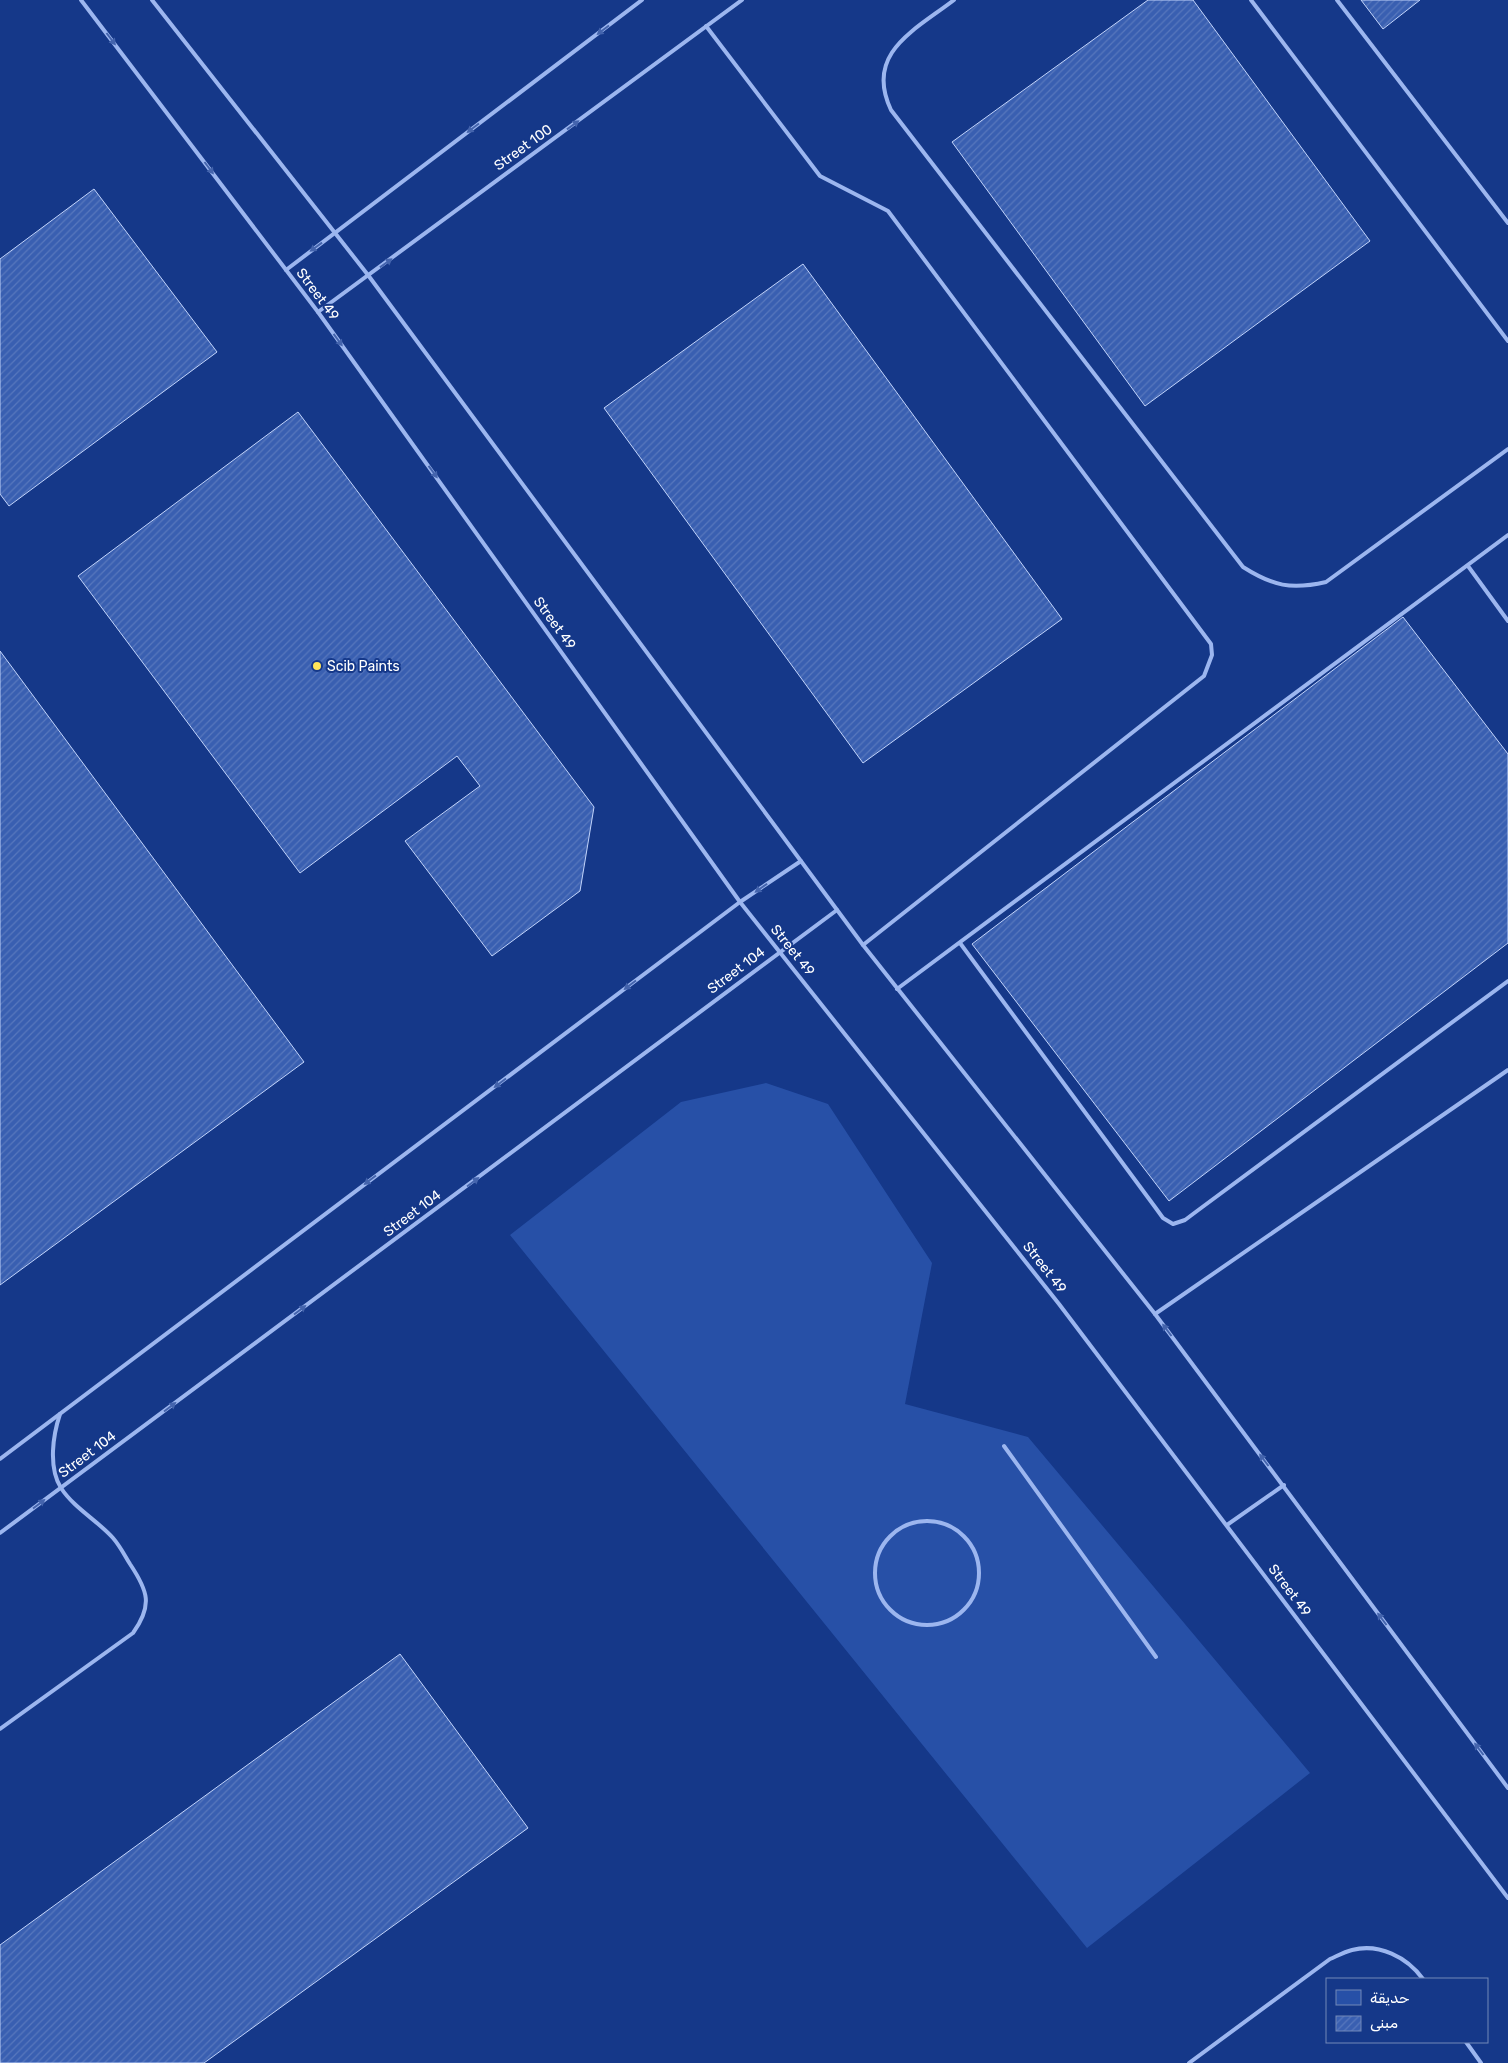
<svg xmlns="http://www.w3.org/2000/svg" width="1508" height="2063" font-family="Rubik,'Noto Naskh Arabic',sans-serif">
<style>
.green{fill:#2750a7}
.building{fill:url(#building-hatch);stroke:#c2d4fb}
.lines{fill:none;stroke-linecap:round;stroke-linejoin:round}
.lane{stroke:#9cb6ef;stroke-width:4}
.oneway{fill:#4464ad}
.poi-dot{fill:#ffe559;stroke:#153889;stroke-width:2}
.labels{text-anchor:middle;stroke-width:4;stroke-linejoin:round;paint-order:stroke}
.street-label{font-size:14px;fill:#fff;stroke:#153889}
.poi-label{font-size:14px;fill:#fff;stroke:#153889;text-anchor:start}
</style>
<defs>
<pattern id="building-hatch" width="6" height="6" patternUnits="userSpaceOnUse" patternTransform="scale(1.25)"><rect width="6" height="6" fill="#395fb1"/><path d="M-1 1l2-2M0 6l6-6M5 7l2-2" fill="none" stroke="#5777bd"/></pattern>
</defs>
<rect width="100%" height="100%" fill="#153889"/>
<polygon class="green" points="766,1083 828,1104 932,1263 905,1404 1028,1437 1310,1773 1087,1948 510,1235 681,1102"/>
<g class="building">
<polygon points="1148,0 1193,0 1370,241 1145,406 952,142"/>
<polygon points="1361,0 1420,0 1383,29"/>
<polygon points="94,189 217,352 9,506 0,494 0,259"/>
<polygon points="803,264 1062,619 863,763 604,408"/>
<polygon points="298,412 594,807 580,891 492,956 405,841 480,786 457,756 300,873 78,576"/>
<polygon points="1403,617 1508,754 1508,943 1169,1201 972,944"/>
<polygon points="0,651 304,1062 0,1285"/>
<polygon points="400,1654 528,1828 204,2063 0,2063 0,1945"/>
</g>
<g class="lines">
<g class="lane">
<polyline points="81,0 318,312 740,902 1059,1304 1508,1898"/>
<polyline points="152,0 368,275 863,945 1155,1314 1508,1788"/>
<path d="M954,0C915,30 864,53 891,110L1243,567C1273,586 1291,590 1326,582L1508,449"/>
<polyline points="1251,0 1508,341"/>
<polyline points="1337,0 1508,223"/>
<polyline points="706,26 820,176 888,211 1211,644 1212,655 1204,676 863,945"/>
<polyline points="286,270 642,0"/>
<polyline points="318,312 742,0"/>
<polyline points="1468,566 1508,621"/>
<polyline points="960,943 1155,1207 1163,1218 1173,1224 1185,1220 1197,1211 1508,981"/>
<polyline points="897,989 1508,535"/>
<polyline points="1155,1314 1508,1070"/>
<polyline points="1004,1446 1156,1657"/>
<polyline points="0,1459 740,902 801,861"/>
<circle cx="927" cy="1573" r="52"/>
<polyline points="1227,1525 1284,1485"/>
<polyline points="0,1533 837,910"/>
<path d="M0,1729L133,1633C153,1605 148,1591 130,1564C125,1556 120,1546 113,1538C98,1521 74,1508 61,1488C48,1467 53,1435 60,1414"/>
<polyline points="1466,2042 1481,2063"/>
<path d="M1189,2063L1330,1959C1337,1956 1344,1952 1352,1950C1379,1943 1407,1957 1423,1979"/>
</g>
</g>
<defs><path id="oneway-solid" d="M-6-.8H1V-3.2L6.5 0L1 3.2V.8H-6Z" transform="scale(1.25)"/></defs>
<g class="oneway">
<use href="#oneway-solid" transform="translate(603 30) rotate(143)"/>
<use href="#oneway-solid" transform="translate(111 39) rotate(53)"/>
<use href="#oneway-solid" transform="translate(573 125) rotate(-36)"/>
<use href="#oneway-solid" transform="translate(473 128) rotate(143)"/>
<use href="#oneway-solid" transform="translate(209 168) rotate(53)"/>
<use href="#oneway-solid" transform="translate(316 247) rotate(144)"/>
<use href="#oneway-solid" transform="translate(386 263) rotate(-36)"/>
<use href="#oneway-solid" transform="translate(338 340) rotate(54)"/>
<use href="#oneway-solid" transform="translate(433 472) rotate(54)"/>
<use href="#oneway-solid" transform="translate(761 888) rotate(145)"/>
<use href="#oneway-solid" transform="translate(630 985) rotate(143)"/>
<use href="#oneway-solid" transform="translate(500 1083) rotate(143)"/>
<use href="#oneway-solid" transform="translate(370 1180) rotate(143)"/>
<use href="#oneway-solid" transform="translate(473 1182) rotate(-37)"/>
<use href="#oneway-solid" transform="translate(300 1310) rotate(-37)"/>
<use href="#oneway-solid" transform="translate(1167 1330) rotate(-127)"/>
<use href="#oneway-solid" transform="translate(170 1407) rotate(-37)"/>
<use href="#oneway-solid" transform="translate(1264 1460) rotate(-127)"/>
<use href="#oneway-solid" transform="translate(39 1504) rotate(-37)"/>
<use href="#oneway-solid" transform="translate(1382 1619) rotate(-127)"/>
<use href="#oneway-solid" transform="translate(1479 1749) rotate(-127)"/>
</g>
<circle class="poi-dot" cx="317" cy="666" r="5"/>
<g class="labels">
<g class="street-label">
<text transform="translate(523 147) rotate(-36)" y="5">Street 100</text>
<text transform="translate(318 294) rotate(53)" y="5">Street 49</text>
<text transform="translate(555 623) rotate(54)" y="5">Street 49</text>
<text transform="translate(793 950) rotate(51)" y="5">Street 49</text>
<text transform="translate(736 970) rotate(-37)" y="5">Street 104</text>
<text transform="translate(412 1213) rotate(-37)" y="5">Street 104</text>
<text transform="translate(1045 1267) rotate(52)" y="5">Street 49</text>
<text transform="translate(87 1454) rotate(-37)" y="5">Street 104</text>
<text transform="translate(1290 1590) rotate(53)" y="5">Street 49</text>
</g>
<g class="poi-label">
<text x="327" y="671">Scib Paints</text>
</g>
</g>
<rect x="1326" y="1978" width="162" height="65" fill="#153889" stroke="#7388b8"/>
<rect x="1336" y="1990" width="25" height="15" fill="#2750a7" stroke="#7388b8"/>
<text x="1370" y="2003" font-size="15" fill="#ffffff">حديقة</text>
<rect x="1336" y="2016" width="25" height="15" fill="url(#building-hatch)" stroke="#7388b8"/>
<text x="1370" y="2028" font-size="15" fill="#ffffff">مبنى</text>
</svg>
